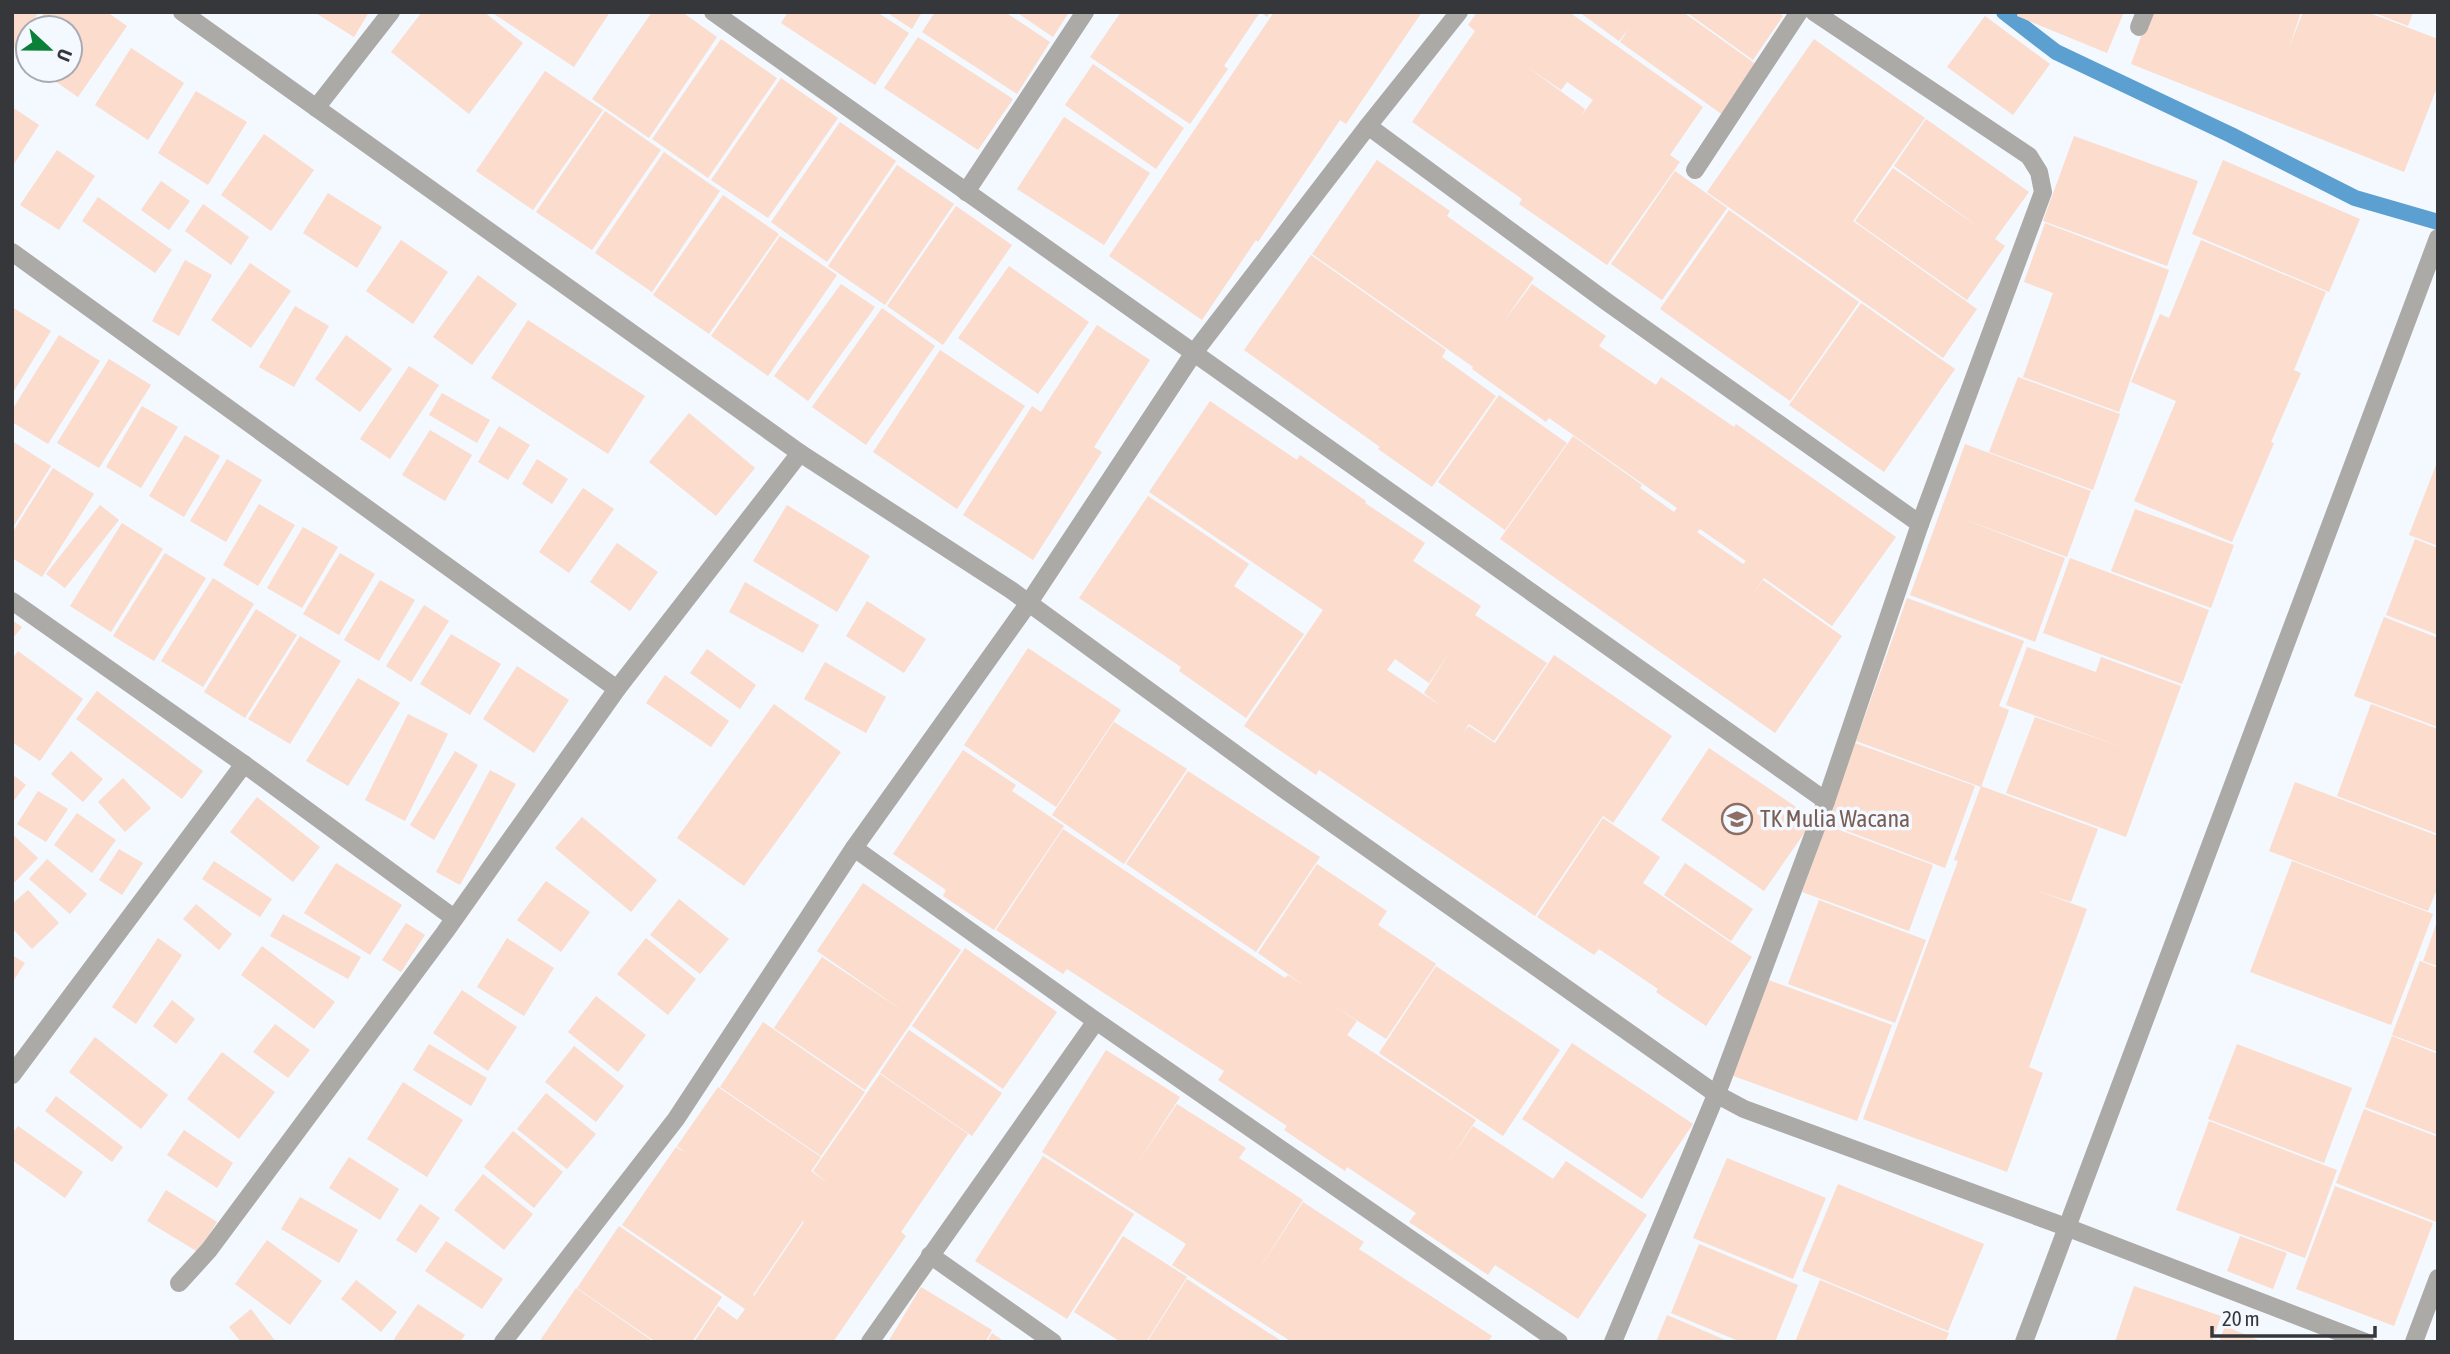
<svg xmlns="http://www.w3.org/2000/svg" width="2450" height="1354" font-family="'Asap Condensed',sans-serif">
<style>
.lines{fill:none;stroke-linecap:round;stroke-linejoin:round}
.stream{stroke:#5ba0d0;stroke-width:16}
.building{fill:#fbdccd;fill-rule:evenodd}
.street{stroke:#acaaa6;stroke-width:18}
.labels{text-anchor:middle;stroke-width:7;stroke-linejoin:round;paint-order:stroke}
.education-label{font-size:24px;fill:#785e54;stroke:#f4f8ff;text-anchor:start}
</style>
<rect width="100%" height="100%" fill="#f4f8ff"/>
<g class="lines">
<polyline class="stream" points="2004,12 2056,52 2231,135 2355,198 2438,222"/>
</g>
<g class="building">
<polygon points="12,12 39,12 12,51"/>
<polygon points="45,12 107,12 127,26 78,97 39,70 70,70 70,28 34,28"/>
<polygon points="314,12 369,12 354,37"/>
<polygon points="422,12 484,12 523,43 469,114 391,52"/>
<polygon points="491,12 610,12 574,67"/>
<polygon points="652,12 682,12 717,37 649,138 592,99"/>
<polygon points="788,12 877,12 909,33 875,85 781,23"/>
<polygon points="886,12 922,12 912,29"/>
<polygon points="935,12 1005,12 1050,42 1017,94 922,32"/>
<polygon points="1016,12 1069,12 1053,37"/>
<polygon points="1121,12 1270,12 1267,17 1260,12 1224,66 1228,69 1190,124 1090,57"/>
<polygon points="1274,12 1422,12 1346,124 1340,120 1258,242 1256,240 1202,320 1109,256"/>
<path d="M1477,12H1569L1703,107L1670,155L1680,162L1607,265L1519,204L1522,199L1412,122L1475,31L1468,25ZM1522,63L1561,90L1567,82L1593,100L1581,116L1585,109Z"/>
<polygon points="1579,12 1683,12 1757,65 1723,115 1620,42 1629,28 1619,41"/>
<polygon points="1686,12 1778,12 1783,16 1753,60"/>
<polygon points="2018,12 2124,12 2107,53 2017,16"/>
<polygon points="2150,12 2301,12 2289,48 2303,12 2367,12 2438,39 2438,85 2404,172 2131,64"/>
<polygon points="2372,12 2413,12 2408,26"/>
<polygon points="1985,16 2050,64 2013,115 1947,67"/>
<polygon points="28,37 28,63 16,54"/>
<polygon points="918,37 1013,99 978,150 884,88"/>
<polygon points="721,39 777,78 708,178 652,139"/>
<polygon points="1814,39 1925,118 1853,221 1977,309 1943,358 1707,192"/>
<polygon points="131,48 184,83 148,140 95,105"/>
<polygon points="1093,64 1184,128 1156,169 1065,105"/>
<polygon points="545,71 603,110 533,210 476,171"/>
<polygon points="781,78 838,118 768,218 711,180"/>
<polygon points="196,91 247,122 208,185 158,153"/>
<polygon points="12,107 39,125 12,167"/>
<polygon points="605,111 661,150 592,250 536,212"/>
<polygon points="1064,117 1150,173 1104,245 1017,189"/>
<polygon points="1926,119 2029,192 1995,239 2005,246 1967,300 1855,221 1893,168 1983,230 1894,166"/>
<polygon points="840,122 896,161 827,262 771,222"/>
<polygon points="264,134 314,170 271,231 221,195"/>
<polygon points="2074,136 2198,181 2167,266 2043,221"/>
<polygon points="57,150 95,176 59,230 20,205"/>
<polygon points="664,152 720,191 652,292 595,253"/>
<path d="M1377,160L1450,211L1447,216L1534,278L1502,324L1532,284L1606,336L1599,346L1656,385L1661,377L1734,427L1736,424L1896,537L1832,626L1764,578L1746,603L1763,580L1842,636L1775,733L1500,539L1573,436L1642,485L1640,488L1674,512L1677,508L1549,418L1546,422L1472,369L1473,367L1312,254ZM1700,529L1746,561L1743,564L1697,532Z"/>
<polygon points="2223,160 2360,219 2329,292 2192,234"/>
<polygon points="897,165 954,204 885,305 828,266"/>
<polygon points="1675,171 1727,208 1662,300 1611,264"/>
<polygon points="161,181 190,201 169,230 141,210"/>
<polygon points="328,193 382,227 357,268 303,233"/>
<polygon points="723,195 779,234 709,334 653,295"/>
<polygon points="98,197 172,250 155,273 82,221"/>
<polygon points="203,204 249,237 231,265 185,231"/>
<polygon points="956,206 1012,245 943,345 887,306"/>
<polygon points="1729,210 1859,302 1790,401 1660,309"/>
<polygon points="2045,223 2169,270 2119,412 2023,377 2053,293 2024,282"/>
<polygon points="780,236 837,275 768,376 711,336"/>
<polygon points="401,240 448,272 413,324 366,291"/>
<polygon points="2201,240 2326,292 2294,370 2301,373 2271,442 2274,443 2232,542 2134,501 2176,401 2131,382 2160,314 2169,318"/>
<polygon points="1311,255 1446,350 1442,357 1496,396 1432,487 1378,449 1380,447 1244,350"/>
<polygon points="185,260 212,275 179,336 152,321"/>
<polygon points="250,263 291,291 251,348 211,320"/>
<polygon points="1009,266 1089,322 1038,394 958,338"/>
<polygon points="478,275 517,304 472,365 433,337"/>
<polygon points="841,284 875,307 808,401 774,376"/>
<polygon points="1861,303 1955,369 1884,472 1789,405"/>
<polygon points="295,306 329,326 294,387 259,367"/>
<polygon points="12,307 51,331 12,394"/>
<polygon points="882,308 935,346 866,445 812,407"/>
<polygon points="528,320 645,396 608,454 491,378"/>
<polygon points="1097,325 1150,360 1094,447 1102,452 1033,560 963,515 1032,406 1041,412"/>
<polygon points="59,335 100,361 48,444 12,422 12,410"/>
<polygon points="346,335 392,369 360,412 315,379"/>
<polygon points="940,350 1025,406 957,509 873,452"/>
<polygon points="109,359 151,385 99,468 57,443"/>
<polygon points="409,366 439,385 390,459 360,439"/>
<polygon points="2018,377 2120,414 2093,490 1989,452"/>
<polygon points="442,393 490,420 477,443 429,415"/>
<polygon points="1499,395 1567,443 1505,530 1438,482"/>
<path d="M1210,401L1297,460L1300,455L1366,501L1365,503L1425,543L1413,561L1481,606L1475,615L1547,663L1494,741L1469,724L1463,733L1469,726L1495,743L1554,655L1672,736L1613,823L1603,816L1535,916L1319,770L1316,775L1244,726L1323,610L1149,492ZM1451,650L1424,693L1441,706L1387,670L1395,659L1429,683Z"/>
<polygon points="142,406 178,427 141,488 106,467"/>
<polygon points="689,413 755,468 716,516 649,462"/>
<polygon points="499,426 530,445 508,480 478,462"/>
<polygon points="430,430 472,455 445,501 402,475"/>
<polygon points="185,435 220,456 184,517 149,496"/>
<polygon points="12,441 51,466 12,529"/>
<polygon points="1965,444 2091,491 2067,557 1955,516 2065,558 2035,642 1910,595"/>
<polygon points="227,459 262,480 226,542 190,521"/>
<polygon points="537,459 568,479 552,504 522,484"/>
<polygon points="2436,465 2438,466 2438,546 2409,535"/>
<polygon points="53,468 94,494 42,577 12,558 12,533"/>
<polygon points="583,488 614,509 569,573 539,552"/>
<polygon points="1148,496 1249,564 1234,586 1304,634 1246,718 1179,671 1181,667 1079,598"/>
<polygon points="259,504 295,525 258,586 223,565"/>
<polygon points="100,505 119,520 65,588 46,574"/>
<polygon points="787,505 870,556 837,612 753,561"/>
<polygon points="2135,509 2234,545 2211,608 2111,571"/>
<polygon points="122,523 163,549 111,632 70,606"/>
<polygon points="303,527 338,547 302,608 267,588"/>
<polygon points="2415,539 2438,548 2438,635 2386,615"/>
<polygon points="617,543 658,572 630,611 590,582"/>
<polygon points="165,553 206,578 154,661 113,636"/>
<polygon points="340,553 375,574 339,635 303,614"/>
<polygon points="2070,558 2209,610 2182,684 2043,633"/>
<polygon points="213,578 254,604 203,687 161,661"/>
<polygon points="380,580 415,600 379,661 344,640"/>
<polygon points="745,582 819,625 803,653 729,612"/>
<polygon points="1907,598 2024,641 1999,706 2009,710 1981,787 1856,741"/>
<polygon points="867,601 926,639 904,673 846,636"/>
<polygon points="424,605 449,621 411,682 386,666"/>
<polygon points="256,609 297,635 245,718 204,692"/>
<polygon points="2384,617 2438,638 2438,727 2354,696"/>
<polygon points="12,620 22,627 12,639"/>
<polygon points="451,634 501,664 470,715 420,684"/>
<polygon points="300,636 341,661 290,744 248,719"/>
<polygon points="2027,647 2096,672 2101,657 2181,686 2126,837 2006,793 2035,717 2125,748 2006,705"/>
<polygon points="1028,648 1121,710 1056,807 964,745"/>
<polygon points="707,649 756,685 740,709 690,673"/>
<polygon points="18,651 83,699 40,761 12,742 12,659"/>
<polygon points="825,662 886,697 866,733 804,699"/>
<polygon points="517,666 569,700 534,753 483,719"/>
<polygon points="665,675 729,721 711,747 646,703"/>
<polygon points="358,678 400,703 348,786 306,761"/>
<polygon points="97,691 203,771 182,799 76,719"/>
<polygon points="774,704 841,752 744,886 677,838"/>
<polygon points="2371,704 2438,729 2438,834 2337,796"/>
<polygon points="408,714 448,734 405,821 365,800"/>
<polygon points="1114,722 1187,769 1124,864 1052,815"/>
<polygon points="1855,743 1975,786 1945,868 1826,823"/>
<polygon points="1709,748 1814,819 1764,891 1661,820"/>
<polygon points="963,750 1016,785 1012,791 1064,826 994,930 943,896 946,890 893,854"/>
<polygon points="71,751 103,779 83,802 51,774"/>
<polygon points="455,751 478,765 434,840 410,825"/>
<polygon points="490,770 516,784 460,885 436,872"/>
<polygon points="1188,771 1320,857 1256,952 1126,864"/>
<polygon points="12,774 26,785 12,803"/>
<polygon points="123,778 151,808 125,832 98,802"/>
<polygon points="2295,782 2438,836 2438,887 2428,911 2269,851"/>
<polygon points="1981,786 2098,829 2071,902 2035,890 2087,909 2029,1067 2043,1073 2007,1172 1863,1119 1958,861 1954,860"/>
<polygon points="38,791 68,809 46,842 17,824"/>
<polygon points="257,797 320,847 293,882 230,832"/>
<polygon points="77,813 116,840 92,873 54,845"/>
<polygon points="582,817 657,880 631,912 555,848"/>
<polygon points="1603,818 1660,857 1643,883 1752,957 1706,1026 1656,992 1658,989 1599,949 1594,955 1537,917"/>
<polygon points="1826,825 1933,865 1909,931 1802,892"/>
<polygon points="1063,829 1285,978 1288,975 1308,988 1258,953 1317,864 1387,911 1378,925 1436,964 1386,1039 1322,998 1357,1021 1347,1035 1476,1120 1447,1164 1473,1126 1553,1179 1566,1161 1647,1215 1578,1319 1495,1265 1488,1275 1409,1222 1416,1213 1347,1167 1345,1171 1284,1130 1287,1126 1218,1080 1224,1071 1067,969 1063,974 996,930"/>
<polygon points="12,834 38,858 12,885"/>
<polygon points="119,849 143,863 122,895 99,880"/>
<polygon points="47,859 87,894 70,914 29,879"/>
<polygon points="214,861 272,899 260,917 202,879"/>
<polygon points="2292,861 2433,914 2391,1025 2250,972"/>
<polygon points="336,863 402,905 370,955 304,913"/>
<polygon points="1685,863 1753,909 1731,941 1664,895"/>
<polygon points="546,881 590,912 561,952 517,920"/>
<polygon points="863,883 961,950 865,1090 774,1028 822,957 906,1013 817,951"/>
<polygon points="28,890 59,923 32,949 12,928 12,904"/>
<polygon points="679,899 729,939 700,974 650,935"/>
<polygon points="1819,900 1926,940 1895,1023 1788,984"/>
<polygon points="196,904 232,934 219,950 183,919"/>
<polygon points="283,914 361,957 348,979 270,936"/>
<polygon points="2437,922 2438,922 2438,966 2423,961"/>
<polygon points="406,923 425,935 401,972 382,960"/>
<polygon points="158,938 182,955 136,1024 112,1007"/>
<polygon points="507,938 554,968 524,1016 477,987"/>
<polygon points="646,938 696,979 668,1015 617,974"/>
<polygon points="262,946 335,1002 314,1029 241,975"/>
<polygon points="965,948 1057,1012 1003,1089 912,1026"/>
<polygon points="12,955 25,963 12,983"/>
<polygon points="2420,961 2438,968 2438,1052 2392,1035"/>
<polygon points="1436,966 1560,1050 1503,1136 1379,1053"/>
<polygon points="1763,978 1892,1025 1857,1121 1728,1074"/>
<polygon points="462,990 517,1027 488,1071 433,1033"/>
<polygon points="596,996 646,1035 618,1072 568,1032"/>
<polygon points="172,1000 195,1019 176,1044 153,1026"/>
<polygon points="763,1022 865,1092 821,1156 720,1087"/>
<polygon points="275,1024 310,1050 288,1078 253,1052"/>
<polygon points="909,1030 1002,1093 972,1136 880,1073"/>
<polygon points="2392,1036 2438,1054 2438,1135 2365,1107"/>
<polygon points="95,1037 168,1095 141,1129 69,1072"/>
<polygon points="1572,1043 1693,1124 1642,1199 1522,1119"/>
<polygon points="429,1044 487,1078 471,1106 413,1070"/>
<polygon points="2237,1044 2352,1088 2324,1163 2208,1119"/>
<polygon points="574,1046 624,1086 596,1122 545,1082"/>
<polygon points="1106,1050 1180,1097 1135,1167 1177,1104 1246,1148 1239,1158 1303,1200 1254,1277 1303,1202 1364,1242 1359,1249 1492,1336 1488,1342 1292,1342 1172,1265 1186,1244 1042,1152"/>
<polygon points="222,1052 275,1092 239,1139 187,1099"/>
<path d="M880,1074L968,1134L901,1232L906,1236L833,1342H694L718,1306L737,1320L745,1309L622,1225L676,1147L686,1153L677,1146L718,1087L821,1157L811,1171L829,1184L813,1171ZM803,1221L804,1222L754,1296L753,1295Z"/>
<polygon points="403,1082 463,1120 427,1177 367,1139"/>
<polygon points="546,1093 596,1134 567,1169 517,1129"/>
<polygon points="56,1096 123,1147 112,1162 45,1111"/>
<polygon points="2364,1109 2438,1137 2436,1222 2336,1183"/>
<polygon points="2209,1121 2337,1170 2305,1258 2176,1210"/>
<polygon points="18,1126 83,1172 65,1198 12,1160 12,1134"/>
<polygon points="184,1130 233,1163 217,1188 167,1155"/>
<polygon points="513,1131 563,1172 534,1208 484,1167"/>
<polygon points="1043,1156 1134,1214 1067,1319 975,1261"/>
<polygon points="349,1157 399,1189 380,1220 329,1188"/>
<polygon points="1727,1158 1826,1198 1793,1279 1693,1238"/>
<polygon points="483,1174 533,1214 504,1250 454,1210"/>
<polygon points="1838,1184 1984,1244 1948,1331 1802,1271"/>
<polygon points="2335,1186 2433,1223 2394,1326 2296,1289"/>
<polygon points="166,1190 217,1222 198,1252 147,1221"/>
<polygon points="300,1197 358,1230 339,1263 281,1229"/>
<polygon points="420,1204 440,1218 416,1253 396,1240"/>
<polygon points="619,1226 722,1297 692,1342 656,1342 577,1288"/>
<polygon points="1123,1236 1187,1277 1146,1342 1121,1342 1074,1312"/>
<polygon points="2240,1236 2287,1253 2273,1289 2227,1271"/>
<polygon points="267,1240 322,1281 290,1325 235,1284"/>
<polygon points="446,1241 503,1279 482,1309 425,1271"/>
<polygon points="1699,1244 1798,1285 1775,1342 1741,1342 1671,1313"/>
<polygon points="1187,1279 1232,1309 1283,1342 1147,1342"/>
<polygon points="356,1280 397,1312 381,1332 341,1299"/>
<polygon points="1820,1280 1949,1333 1945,1342 1795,1342"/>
<polygon points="2134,1286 2221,1316 2212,1342 2115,1342"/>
<polygon points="921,1287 992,1330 985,1342 888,1342"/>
<polygon points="576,1288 654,1342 539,1342"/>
<polygon points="418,1304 465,1335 460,1342 398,1342 394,1339"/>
<polygon points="251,1309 276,1342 241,1342 229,1327"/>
<polygon points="1667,1315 1730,1342 1656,1342"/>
<polygon points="2225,1326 2263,1342 2219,1342"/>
<polygon points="992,1333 1005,1342 987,1342"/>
</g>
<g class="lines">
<g class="street">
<polyline points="182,12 800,453 1011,590 1285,790 1716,1094 1744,1109 2066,1227 2365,1342"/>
<polyline points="713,12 1826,801"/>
<polyline points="2139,27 2145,12"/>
<polyline points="316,108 391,12"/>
<polyline points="1368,126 1607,302 1920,524"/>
<polyline points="1695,170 1799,12"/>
<polyline points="966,192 1085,12"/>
<polyline points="12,252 617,689"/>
<polyline points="12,601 244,764 454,918"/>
<polyline points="854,848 1096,1021 1559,1342"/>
<polyline points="12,1075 244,764"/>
<polyline points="930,1255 1053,1342"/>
<polyline points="179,1283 209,1250 445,932 617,689 800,453"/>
<polyline points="503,1342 676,1119 854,848 1028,604 1193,354 1368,126 1459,12"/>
<polyline points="870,1342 1096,1021"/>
<polyline points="1613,1342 1721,1083 1826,801 1920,524 2043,192 2039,172 2029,156 1814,12"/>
<polyline points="2024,1342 2438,238"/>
<polyline points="2414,1342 2438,1278"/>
</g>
</g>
<defs>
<g id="school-ring" transform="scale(1.575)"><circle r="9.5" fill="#f4f8ff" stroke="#8d6e63" stroke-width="1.5"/><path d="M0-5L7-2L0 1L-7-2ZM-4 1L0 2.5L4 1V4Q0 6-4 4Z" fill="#8d6e63"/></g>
</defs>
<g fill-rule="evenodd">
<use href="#school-ring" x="1737" y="819"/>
</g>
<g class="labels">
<g class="education-label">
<text x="1760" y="827">TK Mulia Wacana</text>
</g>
</g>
<rect width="2450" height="1354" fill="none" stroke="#36373b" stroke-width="28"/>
<g transform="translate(49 49) rotate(112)"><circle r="33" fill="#f4f8ff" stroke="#a8abb1" stroke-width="2"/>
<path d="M0-5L12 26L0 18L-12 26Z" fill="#0b8038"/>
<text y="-10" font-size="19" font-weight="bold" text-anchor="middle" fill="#36373b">U</text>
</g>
<path d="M2212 1326v10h163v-10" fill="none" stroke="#36373b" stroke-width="3.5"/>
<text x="2222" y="1326" font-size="21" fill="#36373b" stroke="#f4f8ff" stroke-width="5" paint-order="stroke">20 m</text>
</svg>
